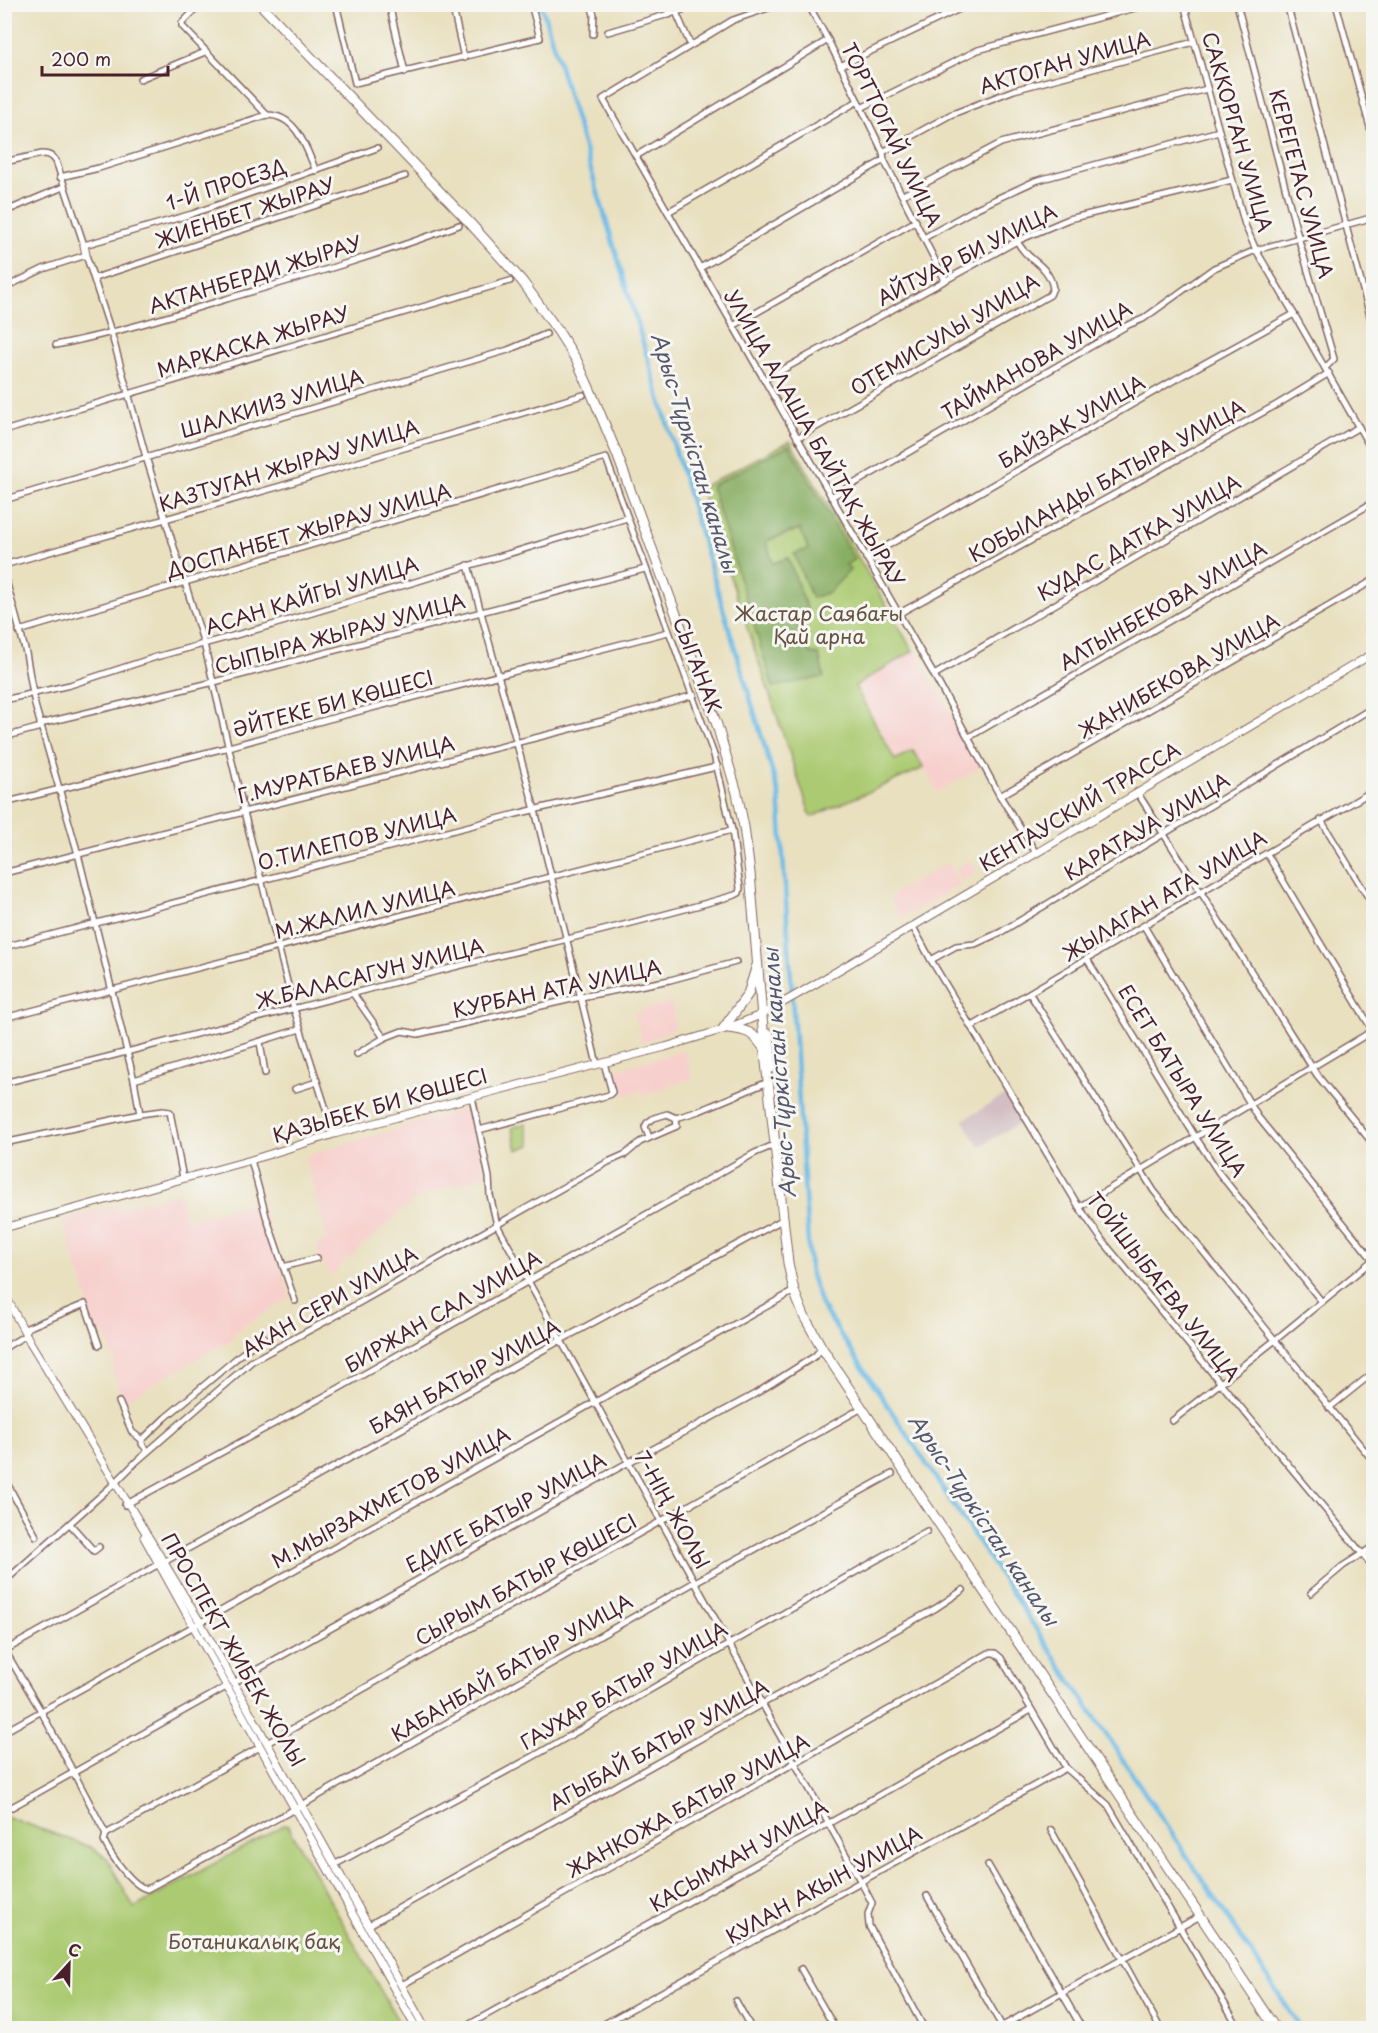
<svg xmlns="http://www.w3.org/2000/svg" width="1378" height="2033" font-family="'Playpen Sans',sans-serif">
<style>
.built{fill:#f7d0cd}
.industrial{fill:#d2bec3}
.green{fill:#abca71;stroke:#7a744e;stroke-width:1.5}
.forest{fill:#88ae63;stroke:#696647;stroke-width:1.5}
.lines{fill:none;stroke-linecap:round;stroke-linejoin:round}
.canal{stroke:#6cbbe7;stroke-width:4.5}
.street-casing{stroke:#82635f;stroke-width:8}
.secondary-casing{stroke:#82635f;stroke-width:9}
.highway-casing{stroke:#82635f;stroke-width:11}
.street{stroke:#fff;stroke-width:5}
.secondary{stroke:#fff;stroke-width:7}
.highway{stroke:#fff;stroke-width:9}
.labels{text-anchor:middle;stroke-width:6;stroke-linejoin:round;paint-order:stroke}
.street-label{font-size:20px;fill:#4a1f2b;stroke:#f6f6f2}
.park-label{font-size:20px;fill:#675240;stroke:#f6f6f2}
.water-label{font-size:21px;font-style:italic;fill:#56566d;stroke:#f6f6f2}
</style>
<rect width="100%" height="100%" fill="#f6f6f2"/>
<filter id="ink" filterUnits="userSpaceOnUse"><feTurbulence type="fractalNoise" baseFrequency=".0167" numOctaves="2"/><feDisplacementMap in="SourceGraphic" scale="12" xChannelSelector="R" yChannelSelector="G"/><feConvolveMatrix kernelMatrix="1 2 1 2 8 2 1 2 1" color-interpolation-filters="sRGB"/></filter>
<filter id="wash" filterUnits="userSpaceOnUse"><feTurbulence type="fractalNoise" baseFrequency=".008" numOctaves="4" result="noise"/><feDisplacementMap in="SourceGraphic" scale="24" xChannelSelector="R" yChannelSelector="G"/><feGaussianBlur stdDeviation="1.35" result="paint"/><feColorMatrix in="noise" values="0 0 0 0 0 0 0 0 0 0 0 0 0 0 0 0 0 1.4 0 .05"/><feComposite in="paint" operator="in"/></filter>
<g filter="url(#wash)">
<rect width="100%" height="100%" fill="#e9e0bf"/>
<g class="built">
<polygon points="915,651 955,722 896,758 857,685"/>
<polygon points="954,723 981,767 937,792 914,748"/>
<polygon points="970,860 977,871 961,880 955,869"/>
<polygon points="947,863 960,885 900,919 891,900 893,894"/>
<polygon points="672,1002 675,1028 642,1043 634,1013"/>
<polygon points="684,1050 692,1078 644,1096 641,1090 629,1095 620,1095 612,1071"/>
<polygon points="468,1108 486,1176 418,1197 341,1265 332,1276 320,1260 318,1244 328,1240 305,1156"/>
<polygon points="178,1193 187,1220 261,1201 290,1297 232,1334 234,1338 123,1401 112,1368 116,1366 105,1332 96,1334 84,1286 62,1221 115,1205 117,1209"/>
</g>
<g class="industrial">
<polygon points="1007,1094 1023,1121 979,1147 963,1120"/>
<polygon points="4,1309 18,1336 5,1343 4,1343"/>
</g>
<g class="green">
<polygon points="790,441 913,651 855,686 895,760 913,750 924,768 811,817 700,488"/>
<polygon points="526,1123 531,1145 517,1150 512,1128"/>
<polygon points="5,1816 90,1847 107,1858 134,1908 284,1825 288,1826 402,2028 5,2028"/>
</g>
<polygon class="forest" points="789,445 854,559 846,565 850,570 829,592 812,598 794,554 808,549 800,529 766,541 773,563 788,558 807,609 797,623 810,653 819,655 824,677 773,687 711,486"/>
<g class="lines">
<polyline class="canal" points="541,4 779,794 810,1272 821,1305 1301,2028"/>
</g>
</g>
<g filter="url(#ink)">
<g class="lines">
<g class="street-casing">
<g id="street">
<polyline points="336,4 355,83 540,38 531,4"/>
<polyline points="389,4 405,72"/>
<polyline points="452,4 464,58"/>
<polyline points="591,4 594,15 593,34"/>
<polyline points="666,4 669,15"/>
<polyline points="780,4 733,20 603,99 934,675 1000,796 1036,853"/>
<polyline points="808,4 828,40 883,152 884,160 945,280"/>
<polyline points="1184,4 1245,225 1256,250 1294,314 1374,454"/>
<polyline points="1237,4 1299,240 1334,359 1325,368"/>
<polyline points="1287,4 1374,331"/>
<polyline points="1336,4 1374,142"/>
<polyline points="676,12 690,44"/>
<polyline points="608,32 703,4"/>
<polyline points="840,66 970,4"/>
<polyline points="140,79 205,52"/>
<polyline points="861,108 978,50 1150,4"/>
<path d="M267,115C297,115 306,148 316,171"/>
<polyline points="883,152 950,115 1014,90 1194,42"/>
<polyline points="636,156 828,40"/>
<path d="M4,162L42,154C49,154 52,156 56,161L84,245L192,214L377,148"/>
<polyline points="60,177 99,168 267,115 182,26 182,23 201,4"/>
<polyline points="903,195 1001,143 1207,89"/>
<polyline points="4,212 63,187"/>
<polyline points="668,212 858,101"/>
<polyline points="924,238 977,208 1035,181 1219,131"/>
<polyline points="700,268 884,160"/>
<polyline points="95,278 405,176"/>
<polyline points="4,288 43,269 86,255 111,332 146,457 204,644 244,812 294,1009 334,1134"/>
<polyline points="733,326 916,221"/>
<path d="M56,345C116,333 174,315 233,297C309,275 385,253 459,225"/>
<polyline points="764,380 1017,241 1069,219 1232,180"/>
<polyline points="4,431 510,281"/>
<path d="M797,438L1050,295L1053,288C1048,262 1027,262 1017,241"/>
<polyline points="831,497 1128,325 1143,319 1214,268 1256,250 1374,217"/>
<polyline points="4,500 508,350 546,334"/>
<polyline points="866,558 1176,379 1294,314"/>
<polyline points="4,565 281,486 394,451 583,395"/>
<polyline points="468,565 535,810 597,1064"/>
<polyline points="4,573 26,653 35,705 78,854 134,1080"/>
<polyline points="4,612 14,610"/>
<polyline points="898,614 1278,404 1329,373"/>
<polyline points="934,675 1359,427"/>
<polyline points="4,700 70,685 156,657 269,626 627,518"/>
<polyline points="40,724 214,682 645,569"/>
<polyline points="4,737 41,727"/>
<polyline points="969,737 1374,502"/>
<polyline points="1137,792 1317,1075 1374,1145"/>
<polyline points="1000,796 1374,580"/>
<polyline points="4,803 229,747 329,719 668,632"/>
<polyline points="1321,820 1374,907"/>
<polyline points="1267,854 1373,1031"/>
<polyline points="4,873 610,719 694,695"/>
<polyline points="1144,926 1258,1117 1373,1260"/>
<polyline points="913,927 931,960 1079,1207 1102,1240 1374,1568"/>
<polyline points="4,947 516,814 712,768 717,765"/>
<polyline points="1087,959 1196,1138 1219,1173 1322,1302"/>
<polyline points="931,960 956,946 975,944 1001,932 1374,707"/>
<polyline points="1030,994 1154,1191 1374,1462"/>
<polyline points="354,995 384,1038 402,1031 418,1034 581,997 670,980 736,962"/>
<polyline points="4,1018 732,830"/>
<polyline points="971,1027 1374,790"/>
<polyline points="260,1042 265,1073"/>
<polyline points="357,1054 384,1038"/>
<path d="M4,1083C148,1047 292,1010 435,972C535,946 636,924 735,895L739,893L740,888L732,830L714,755L606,458L19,631"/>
<polyline points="295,1089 317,1082"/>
<polyline points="472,1097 489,1177 490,1195 497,1225 861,1882 872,1903 868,1914 869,1926 924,2028"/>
<polyline points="140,1114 134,1080 300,1029"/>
<polyline points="479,1130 609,1095 612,1092 604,1063"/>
<polyline points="647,1139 649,1137 645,1127 647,1123 654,1118 667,1114 676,1118"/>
<polyline points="4,1143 140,1114 162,1111 170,1112 183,1178"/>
<polyline points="251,1160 266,1216 295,1301"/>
<polyline points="1079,1207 1374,1030"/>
<polyline points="283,1267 317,1258"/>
<polyline points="4,1348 26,1335 27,1328 85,1304 99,1345"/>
<polyline points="119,1402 132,1432 142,1440"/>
<polyline points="1329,1408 1374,1372"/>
<polyline points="1172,1421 1274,1341 1374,1259"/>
<polyline points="148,1451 142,1444 142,1440 165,1418 263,1336"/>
<polyline points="4,1478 36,1536"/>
<polyline points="125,1505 334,1391 755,1153 774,1145"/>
<polyline points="70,1524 94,1551 99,1547"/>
<polyline points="164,1562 561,1340 782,1220"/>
<polyline points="4,1582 116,1482 137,1461 252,1361 332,1318 608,1162 626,1154 640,1142 677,1126 676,1118 699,1111 768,1082"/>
<polyline points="1311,1593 1343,1566 1374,1546"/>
<path d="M4,1649L41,1711L106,1834L104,1841C110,1854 132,1886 147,1889L302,1805L695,1582L892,1474"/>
<polyline points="4,1651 159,1564"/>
<polyline points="233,1683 629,1462 755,1394 815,1356 822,1348"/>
<polyline points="4,1732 794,1291"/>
<polyline points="267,1743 862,1408"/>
<polyline points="12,1807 226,1687"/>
<polyline points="1051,1830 1160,2028"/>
<polyline points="106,1834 260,1747"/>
<polyline points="334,1865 536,1755 927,1531"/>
<polyline points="988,1865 1082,2028"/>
<polyline points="927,1896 1003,2028"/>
<polyline points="369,1925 769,1700 936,1608 963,1590"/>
<polyline points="801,1969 835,2028"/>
<polyline points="402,1985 989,1653 995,1653 1001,1658 1066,1768 1108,1805 1239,2028"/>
<polyline points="736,2001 751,2028"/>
<polyline points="463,2028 1031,1710"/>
<polyline points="597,2028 1066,1768"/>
<polyline points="999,2028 1200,1916"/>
</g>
</g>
<g class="secondary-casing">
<g id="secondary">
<polyline points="84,245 86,255"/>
<polyline points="4,1228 251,1160 334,1134 491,1092 665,1047 728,1028 763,1014 805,990 1374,653"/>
<polyline points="4,1293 30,1342 200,1622 425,2028"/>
<polyline points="144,1537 416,2028"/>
</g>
</g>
<g class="highway-casing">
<g id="highway">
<polyline points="260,4 469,222 522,281 558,331 577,361 591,392 617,454 717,725 737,793 744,827 750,873 765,1053 788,1263 794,1291 804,1316 822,1348 1275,2028"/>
<path d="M728,1028C747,1030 753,1032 763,1047"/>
<polyline points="723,1029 748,994 757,965"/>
<polyline points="769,1034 772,1068"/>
</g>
</g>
<use href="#street" class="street"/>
<use href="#secondary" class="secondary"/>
<use href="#highway" class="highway"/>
</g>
</g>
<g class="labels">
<g class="street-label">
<text transform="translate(1065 63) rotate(-16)" y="7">АКТОГАН УЛИЦА</text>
<text transform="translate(1237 132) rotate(74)" y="7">САККОРГАН УЛИЦА</text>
<text transform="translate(891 135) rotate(64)" y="7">ТОРТТОГАЙ УЛИЦА</text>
<text transform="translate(1301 184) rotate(75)" y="7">КЕРЕГЕТАС УЛИЦА</text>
<text transform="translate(226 185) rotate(-18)" y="7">1-Й ПРОЕЗД</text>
<text transform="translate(245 213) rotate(-18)" y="7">ЖИЕНБЕТ ЖЫРАУ</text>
<text transform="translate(967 255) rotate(-27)" y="7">АЙТУАР БИ УЛИЦА</text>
<text transform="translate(255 275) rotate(-17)" y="7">АКТАНБЕРДИ ЖЫРАУ</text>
<text transform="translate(945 335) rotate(-31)" y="7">ОТЕМИСУЛЫ УЛИЦА</text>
<text transform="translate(253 342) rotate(-17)" y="7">МАРКАСКА ЖЫРАУ</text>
<text transform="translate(1037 361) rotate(-30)" y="7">ТАЙМАНОВА УЛИЦА</text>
<text transform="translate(272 404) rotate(-17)" y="7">ШАЛКИИЗ УЛИЦА</text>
<text transform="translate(1072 422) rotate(-30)" y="7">БАЙЗАК УЛИЦА</text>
<text transform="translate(814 438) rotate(60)" y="7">УЛИЦА АЛАША БАЙТАҚ ЖЫРАУ</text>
<text transform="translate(289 466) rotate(-17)" y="7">КАЗТУГАН ЖЫРАУ УЛИЦА</text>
<text transform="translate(1107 481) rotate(-29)" y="7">КОБЫЛАНДЫ БАТЫРА УЛИЦА</text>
<text transform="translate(309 531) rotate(-16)" y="7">ДОСПАНБЕТ ЖЫРАУ УЛИЦА</text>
<text transform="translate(1139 538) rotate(-30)" y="7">КУДАС ДАТКА УЛИЦА</text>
<text transform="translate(312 596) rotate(-17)" y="7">АСАН КАЙГЫ УЛИЦА</text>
<text transform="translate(1163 606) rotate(-30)" y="7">АЛТЫНБЕКОВА УЛИЦА</text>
<text transform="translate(340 634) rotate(-15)" y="7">СЫПЫРА ЖЫРАУ УЛИЦА</text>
<text transform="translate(697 665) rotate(69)" y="7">СЫГАНАК</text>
<text transform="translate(1179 676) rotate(-30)" y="7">ЖАНИБЕКОВА УЛИЦА</text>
<text transform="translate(333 704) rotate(-15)" y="7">ӘЙТЕКЕ БИ КӨШЕСІ</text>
<text transform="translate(346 770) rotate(-14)" y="7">Г.МУРАТБАЕВ УЛИЦА</text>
<text transform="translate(1080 807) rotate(-31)" y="7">КЕНТАУСКИЙ ТРАССА</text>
<text transform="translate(1147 827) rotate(-31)" y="7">КАРАТАУА УЛИЦА</text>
<text transform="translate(357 839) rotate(-14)" y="7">О.ТИЛЕПОВ УЛИЦА</text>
<text transform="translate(1165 896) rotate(-31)" y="7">ЖЫЛАГАН АТА УЛИЦА</text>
<text transform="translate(365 910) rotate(-14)" y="7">М.ЖАЛИЛ УЛИЦА</text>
<text transform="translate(370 974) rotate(-14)" y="7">Ж.БАЛАСАГУН УЛИЦА</text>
<text transform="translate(557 989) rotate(-12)" y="7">КУРБАН АТА УЛИЦА</text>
<text transform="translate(1182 1081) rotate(58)" y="7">ЕСЕТ БАТЫРА УЛИЦА</text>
<text transform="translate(380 1106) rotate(-16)" y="7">ҚАЗЫБЕК БИ КӨШЕСІ</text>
<text transform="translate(1163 1287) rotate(52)" y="7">ТОЙШЫБАЕВА УЛИЦА</text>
<text transform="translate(330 1302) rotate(-30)" y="7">АКАН СЕРИ УЛИЦА</text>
<text transform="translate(443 1312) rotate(-30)" y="7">БИРЖАН САЛ УЛИЦА</text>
<text transform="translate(465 1377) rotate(-29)" y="7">БАЯН БАТЫР УЛИЦА</text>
<text transform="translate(391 1498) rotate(-29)" y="7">М.МЫРЗАХМЕТОВ УЛИЦА</text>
<text transform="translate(672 1510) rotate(61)" y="7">7-НІҢ ЖОЛЫ</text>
<text transform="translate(506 1513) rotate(-29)" y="7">ЕДИГЕ БАТЫР УЛИЦА</text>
<text transform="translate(526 1580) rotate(-29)" y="7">СЫРЫМ БАТЫР КӨШЕСІ</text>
<text transform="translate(233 1650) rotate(60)" y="7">ПРОСПЕКТ ЖИБЕК ЖОЛЫ</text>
<text transform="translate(512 1668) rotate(-30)" y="7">КАБАНБАЙ БАТЫР УЛИЦА</text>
<text transform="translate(624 1686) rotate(-30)" y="7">ГАУХАР БАТЫР УЛИЦА</text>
<text transform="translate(659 1745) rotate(-29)" y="7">АГЫБАЙ БАТЫР УЛИЦА</text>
<text transform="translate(688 1806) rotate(-29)" y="7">ЖАНКОЖА БАТЫР УЛИЦА</text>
<text transform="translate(739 1856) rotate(-30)" y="7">КАСЫМХАН УЛИЦА</text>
<text transform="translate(824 1885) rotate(-29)" y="7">КУЛАН АКЫН УЛИЦА</text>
</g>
<g class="park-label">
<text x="819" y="621">Жастар Саябағы<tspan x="819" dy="23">Қай арна</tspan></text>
<text x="254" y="1949">Ботаникалық бақ</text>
</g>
<g class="water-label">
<text transform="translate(694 453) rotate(73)" y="7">Арыс-Түркістан каналы</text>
<text transform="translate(780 1073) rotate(-94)" y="7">Арыс-Түркістан каналы</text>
<text transform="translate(983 1520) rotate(56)" y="7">Арыс-Түркістан каналы</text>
</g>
</g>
<rect width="1378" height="2033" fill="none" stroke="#f6f6f2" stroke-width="24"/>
<g transform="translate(69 1964) rotate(22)" stroke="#f6f6f2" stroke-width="4.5" paint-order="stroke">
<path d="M0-4.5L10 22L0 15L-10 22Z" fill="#4a1f2b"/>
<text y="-9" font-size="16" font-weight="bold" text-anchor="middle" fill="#4a1f2b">С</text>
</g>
<path d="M42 66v9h126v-9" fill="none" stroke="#4a1f2b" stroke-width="3"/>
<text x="51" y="66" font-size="18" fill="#4a1f2b" stroke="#f6f6f2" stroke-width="4.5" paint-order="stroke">200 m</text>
</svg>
